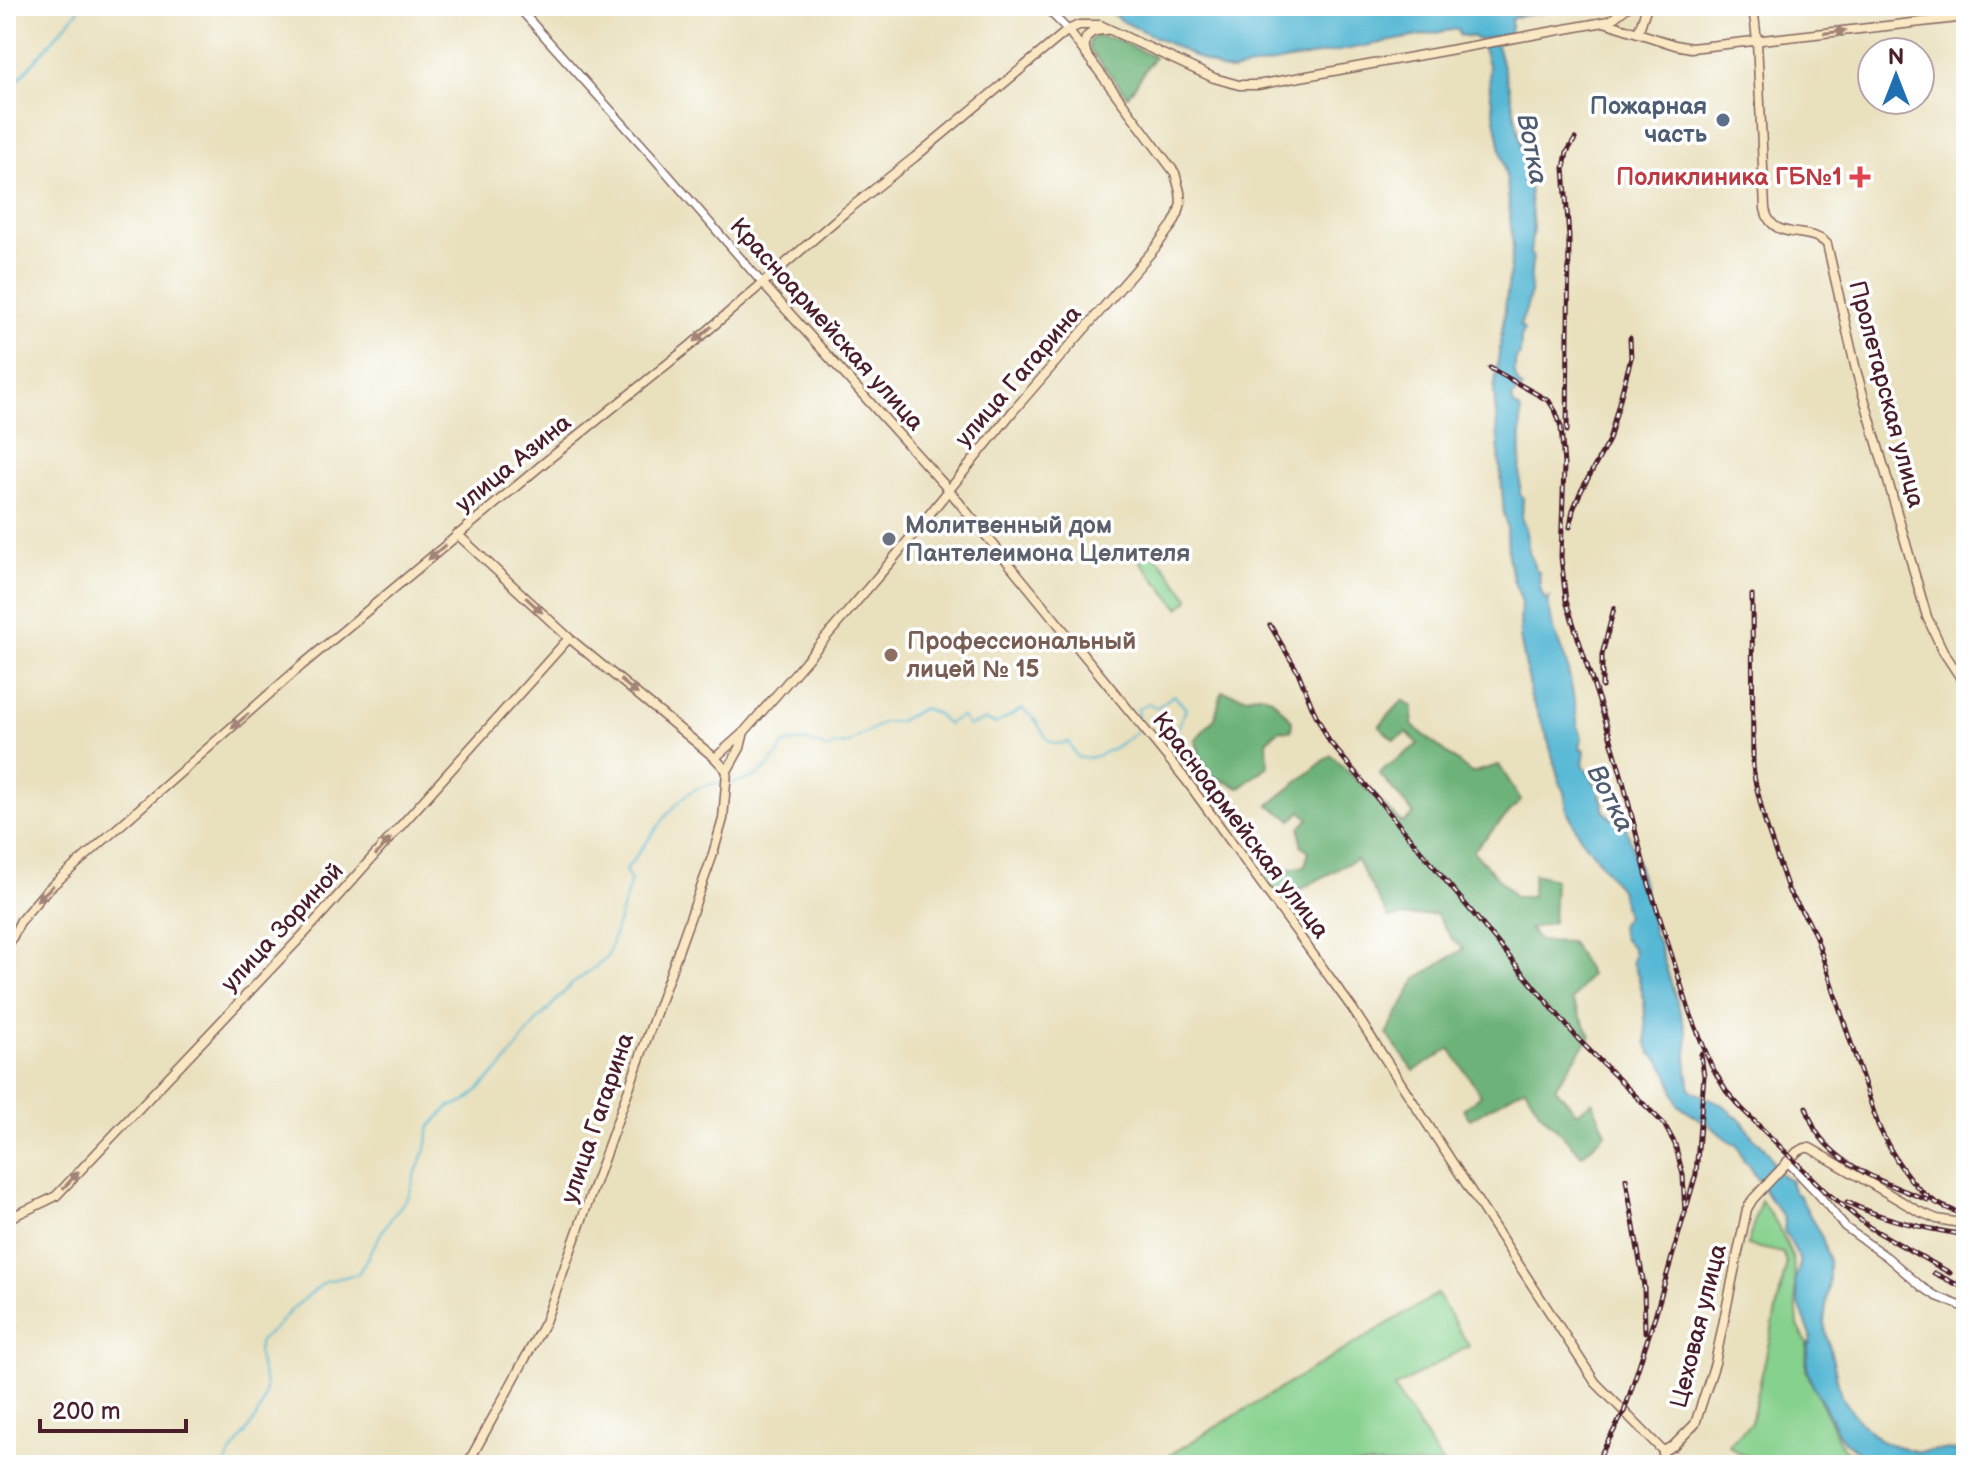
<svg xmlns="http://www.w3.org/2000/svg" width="1972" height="1471" font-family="'Balsamiq Sans',sans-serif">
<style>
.green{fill:#87d18e;stroke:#68785c;stroke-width:2}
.forest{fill:#6db379;stroke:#5c6952;stroke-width:2}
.water{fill:#56b8d4;stroke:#506c80;stroke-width:2}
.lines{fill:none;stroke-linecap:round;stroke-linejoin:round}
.stream{stroke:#56b8d4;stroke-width:2}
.tertiary-casing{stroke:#82635e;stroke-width:10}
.secondary-casing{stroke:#82635e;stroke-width:11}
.tertiary{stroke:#fff;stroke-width:7}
.secondary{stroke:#fae7c3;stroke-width:8}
.rail-casing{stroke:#4a1f2b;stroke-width:5}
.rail{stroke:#fff;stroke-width:2;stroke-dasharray:6;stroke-linecap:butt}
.oneway{fill:#a28377}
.service-dot{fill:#5c6f8a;stroke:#fff;stroke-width:3}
.health-dot{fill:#e0444e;stroke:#fff;stroke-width:3}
.worship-dot{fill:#6b7280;stroke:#fff;stroke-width:3}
.education-dot{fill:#8d6e63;stroke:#fff;stroke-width:3}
.labels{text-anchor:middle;stroke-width:7;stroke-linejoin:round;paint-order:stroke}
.service-label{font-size:24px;font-weight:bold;fill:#4e5e75;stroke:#fff;text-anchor:end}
.health-label{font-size:24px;font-weight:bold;fill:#be3a42;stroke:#fff;text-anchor:end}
.street-label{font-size:24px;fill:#4a1f2b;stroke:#fff}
.worship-label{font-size:24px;font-weight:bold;fill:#5b616d;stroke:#fff;text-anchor:start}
.education-label{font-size:24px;font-weight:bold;fill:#785e54;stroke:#fff;text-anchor:start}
.water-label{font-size:26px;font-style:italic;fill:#4f5c6f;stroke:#fff}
</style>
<rect width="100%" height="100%" fill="#fff"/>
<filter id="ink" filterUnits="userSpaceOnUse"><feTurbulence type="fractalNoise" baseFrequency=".0125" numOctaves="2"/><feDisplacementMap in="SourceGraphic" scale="16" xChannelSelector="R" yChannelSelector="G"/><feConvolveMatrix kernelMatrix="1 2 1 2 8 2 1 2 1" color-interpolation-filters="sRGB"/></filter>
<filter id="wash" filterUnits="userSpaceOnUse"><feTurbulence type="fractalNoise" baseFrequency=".006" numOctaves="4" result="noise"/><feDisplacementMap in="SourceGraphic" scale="32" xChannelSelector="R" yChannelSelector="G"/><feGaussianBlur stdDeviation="1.8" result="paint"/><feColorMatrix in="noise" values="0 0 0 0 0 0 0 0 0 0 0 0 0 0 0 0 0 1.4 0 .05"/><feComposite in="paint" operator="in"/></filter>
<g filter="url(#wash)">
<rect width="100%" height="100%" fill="#e9e0bd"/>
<g class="green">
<polygon points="1144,544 1148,545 1189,598 1188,601 1179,608 1133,553"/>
<polygon points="1761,1200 1780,1230 1793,1258 1798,1326 1807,1343 1806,1370 1843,1449 1874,1465 1770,1465 1738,1453 1728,1445 1751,1423 1787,1262 1783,1253 1747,1245"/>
<polygon points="1437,1294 1469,1346 1394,1388 1443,1465 1153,1465"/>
</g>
<g class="forest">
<polygon points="1096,36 1115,39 1154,57 1128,96 1090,50 1089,41"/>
<polygon points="1222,691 1246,697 1261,694 1271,698 1292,720 1291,731 1279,730 1267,741 1268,766 1240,788 1206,773 1195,740 1215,718"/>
<polygon points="1403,700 1413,707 1412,725 1471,773 1499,765 1521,800 1473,851 1515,897 1531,897 1534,874 1555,879 1553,922 1529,929 1539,941 1571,942 1590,975 1572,1001 1591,1036 1555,1087 1577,1113 1592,1101 1606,1133 1582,1155 1539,1111 1525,1087 1470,1119 1463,1109 1481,1095 1450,1049 1414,1071 1387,1034 1416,979 1463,949 1452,939 1436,914 1389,918 1356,859 1281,900 1262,875 1305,866 1309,851 1301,845 1300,828 1309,818 1301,811 1292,820 1269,805 1331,755 1402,823 1414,814 1379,773 1418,744 1407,732 1394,740 1379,726"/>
</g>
<g class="water">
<polygon points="1107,6 1583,6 1514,17 1511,20 1511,29 1508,35 1477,40 1474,37 1459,35 1458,29 1445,31 1231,71 1221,69 1120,20 1110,12"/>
<path d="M1496,42L1510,91L1528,178L1533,227L1530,253L1533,258C1530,270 1531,281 1530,293C1529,304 1524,315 1520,325L1524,330L1521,337L1520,355L1516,358C1514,369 1513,379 1522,388L1521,391H1517L1512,399L1514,406L1519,408L1521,413L1520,495L1523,497L1522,520L1525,526L1529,552L1536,571L1539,572L1540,588L1545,600L1551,596L1549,599V609L1554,630L1566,662L1573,694L1578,727L1582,737L1580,749L1585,750L1583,764L1593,779V782L1596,784L1603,803V810L1612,819L1625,824L1638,864L1654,934L1658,942L1687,1034V1071L1690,1089C1703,1099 1724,1099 1732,1115C1745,1119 1746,1130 1754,1138C1757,1141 1761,1143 1764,1147C1778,1164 1769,1170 1792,1181L1790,1183L1795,1194L1799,1195L1822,1238L1829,1262V1280L1824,1323L1841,1396L1860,1422L1883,1442L1918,1452L1940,1450L1959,1451L1966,1449V1465H1879L1858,1453L1857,1450C1840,1443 1835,1426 1827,1411C1820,1397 1807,1381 1807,1364C1807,1360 1808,1351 1808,1345L1810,1344L1811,1336L1799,1304L1795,1281L1800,1264L1798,1256L1784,1230L1785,1223L1784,1217L1769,1198L1749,1165L1744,1161L1737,1145C1731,1143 1712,1128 1708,1123L1703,1122L1678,1105C1671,1088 1669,1062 1651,1054L1647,1044L1644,1000L1638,975L1632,962L1634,954L1632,947L1624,940L1620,927L1622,922L1626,917L1620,889L1579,835L1567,810L1564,792L1560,783L1546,733L1530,695L1529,682L1520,637L1521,599L1514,582L1508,556L1507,528L1504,514L1494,391L1513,248L1507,182L1490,91L1489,68L1482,45Z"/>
</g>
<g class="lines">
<g class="stream">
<polyline points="6,94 82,6"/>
<polyline points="1138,717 1137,710 1149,703 1156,708 1174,695 1186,709 1176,731 1182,749"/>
<path d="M730,783C758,780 770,769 784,744C798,740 815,741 827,749L835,745L847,744L884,722H897L924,708L937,714L947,724L961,716L969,726L985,720L996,724L1022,709C1028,713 1033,717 1037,723C1048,738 1046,748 1068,742L1077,757C1098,763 1123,741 1140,730L1139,727"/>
<path d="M225,1465C236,1441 263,1418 265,1392C266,1375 259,1367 258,1354C258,1349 259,1345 260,1341L275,1328L291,1310L326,1281L358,1274L384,1228L409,1195L416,1172L426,1149L430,1127L449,1107L466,1102L504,1065L536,1022L571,985L607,958L631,881L625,871C641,851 672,803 692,791C701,785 713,784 724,783"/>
</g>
</g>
</g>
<g filter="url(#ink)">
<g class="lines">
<g class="tertiary-casing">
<g id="tertiary">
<polyline points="517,6 652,156 763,284"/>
<polyline points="1044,6 1068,30"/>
<polyline points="1787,1161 1819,1195 1845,1227 1887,1257 1922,1287 1936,1296 1966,1308"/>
</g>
</g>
<g class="secondary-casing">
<g id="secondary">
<path d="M1753,6L1757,41L1765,209C1772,243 1809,225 1827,244L1856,370L1927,617L1943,651L1966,686"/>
<polyline points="1604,22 1675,45 1691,48 1966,17"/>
<polyline points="1638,33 1647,6"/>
<path d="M1086,52C1081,35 1092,30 1106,30"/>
<polyline points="763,284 948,489 1186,780 1352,1008 1595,1382 1663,1451"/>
<polyline points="457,534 569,638 715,758"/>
<polyline points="744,732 740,748 727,771 715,758 744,732 779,692 893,559 1014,410 1155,248 1173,224 1178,214 1181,203 1180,192 1175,173 1068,30"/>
<polyline points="6,950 21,920 45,892 301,666 544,463 691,345 844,213 915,157 1068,30 1079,25 1100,25 1214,78 1239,85 1257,85 1604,22 1611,20 1629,6"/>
<path d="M6,1220C22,1211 40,1205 56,1196L303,935L569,638"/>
<polyline points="1663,1451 1673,1446 1695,1424 1715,1363 1747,1209 1753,1199 1797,1152 1805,1148 1810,1148 1918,1211 1937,1219 1966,1224"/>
<polyline points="467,1465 545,1322 712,857 723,819 727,771"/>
<polyline points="1663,1465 1663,1451"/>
</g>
</g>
<use href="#tertiary" class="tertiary"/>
<use href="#secondary" class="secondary"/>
<g class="rail-casing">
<g id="rail">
<polyline points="1490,368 1549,401 1556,412 1561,427 1564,465 1561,557 1566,601 1608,729 1623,781 1648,881 1690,1013 1711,1065 1726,1091 1741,1108 1826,1192 1869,1227 1950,1273"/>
<polyline points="1567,431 1569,237 1564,168 1567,152 1575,139"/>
<polyline points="1570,527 1573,510 1580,493 1609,440 1631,358 1630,338"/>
<path d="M1752,595L1753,766L1755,781L1765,822L1789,892L1807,919L1816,937L1878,1125C1890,1151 1907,1182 1931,1199C1941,1207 1954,1211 1966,1215"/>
<polyline points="1270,625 1298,672 1313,709 1329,741 1578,1039 1664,1124 1675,1144 1683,1175 1685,1213"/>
<polyline points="1602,687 1602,655 1614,608"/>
<path d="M1806,1107C1809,1115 1812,1124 1816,1131C1840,1168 1889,1185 1928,1200"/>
<polyline points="1626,1179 1644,1286 1645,1332"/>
<path d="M1847,1202C1883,1220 1926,1229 1966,1235"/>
<polyline points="1934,1273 1966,1289"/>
<polyline points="1595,1465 1624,1412 1655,1316 1696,1174 1704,1076 1701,1054"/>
</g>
</g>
<use href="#rail" class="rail"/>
</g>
<defs><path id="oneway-solid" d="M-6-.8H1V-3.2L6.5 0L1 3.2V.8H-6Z" transform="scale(2)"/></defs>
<g class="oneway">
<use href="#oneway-solid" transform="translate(1835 32) rotate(-7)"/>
<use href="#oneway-solid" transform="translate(703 334) rotate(139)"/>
<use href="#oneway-solid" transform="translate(437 552) rotate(139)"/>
<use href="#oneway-solid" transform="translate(534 605) rotate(43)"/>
<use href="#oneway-solid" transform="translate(629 687) rotate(40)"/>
<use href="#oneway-solid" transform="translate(240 721) rotate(139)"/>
<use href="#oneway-solid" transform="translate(383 847) rotate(-48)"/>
<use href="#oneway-solid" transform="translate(45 893) rotate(137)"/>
<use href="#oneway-solid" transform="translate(71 1180) rotate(-47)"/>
</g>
</g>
<circle class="service-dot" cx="1723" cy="120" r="8"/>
<path class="health-dot" d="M1856 165h8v8h8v8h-8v8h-8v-8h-8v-8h8z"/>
<circle class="worship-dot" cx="889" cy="539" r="8"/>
<circle class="education-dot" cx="891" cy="655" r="8"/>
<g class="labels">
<g class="service-label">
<text x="1707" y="114">Пожарная<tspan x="1707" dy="28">часть</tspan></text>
</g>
<g class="health-label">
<text x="1842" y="185">Поликлиника ГБ№1</text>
</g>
<g class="street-label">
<text transform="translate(827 324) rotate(48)" y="8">Красноармейская улица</text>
<text transform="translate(1018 376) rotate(-49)" y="8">улица Гагарина</text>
<text transform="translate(1887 394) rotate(75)" y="8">Пролетарская улица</text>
<text transform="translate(513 463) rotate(-39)" y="8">улица Азина</text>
<text transform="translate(1241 825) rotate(53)" y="8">Красноармейская улица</text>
<text transform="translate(282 927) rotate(-47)" y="8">улица Зориной</text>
<text transform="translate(597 1118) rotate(-71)" y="8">улица Гагарина</text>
<text transform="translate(1698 1326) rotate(-76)" y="8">Цеховая улица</text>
</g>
<g class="worship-label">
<text x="905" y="533">Молитвенный дом<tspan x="905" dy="28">Пантелеимона Целителя</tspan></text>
</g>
<g class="education-label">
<text x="907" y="649">Профессиональный<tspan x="907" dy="28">лицей № 15</tspan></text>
</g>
<g class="water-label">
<text transform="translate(1533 149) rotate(79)" y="9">Вотка</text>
<text transform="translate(1611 798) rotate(63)" y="9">Вотка</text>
</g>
</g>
<rect width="1972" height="1471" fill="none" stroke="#fff" stroke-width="32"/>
<g transform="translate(1896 76)"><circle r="38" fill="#ffffff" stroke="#b7a5aa" stroke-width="2"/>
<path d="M0-6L14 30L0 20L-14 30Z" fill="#1f6fb2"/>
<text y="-12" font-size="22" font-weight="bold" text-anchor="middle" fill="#4a1f2b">N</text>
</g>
<path d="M40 1419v12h146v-12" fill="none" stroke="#4a1f2b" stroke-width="4"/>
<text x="52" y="1419" font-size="24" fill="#4a1f2b" stroke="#ffffff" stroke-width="6" paint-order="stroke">200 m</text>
</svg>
